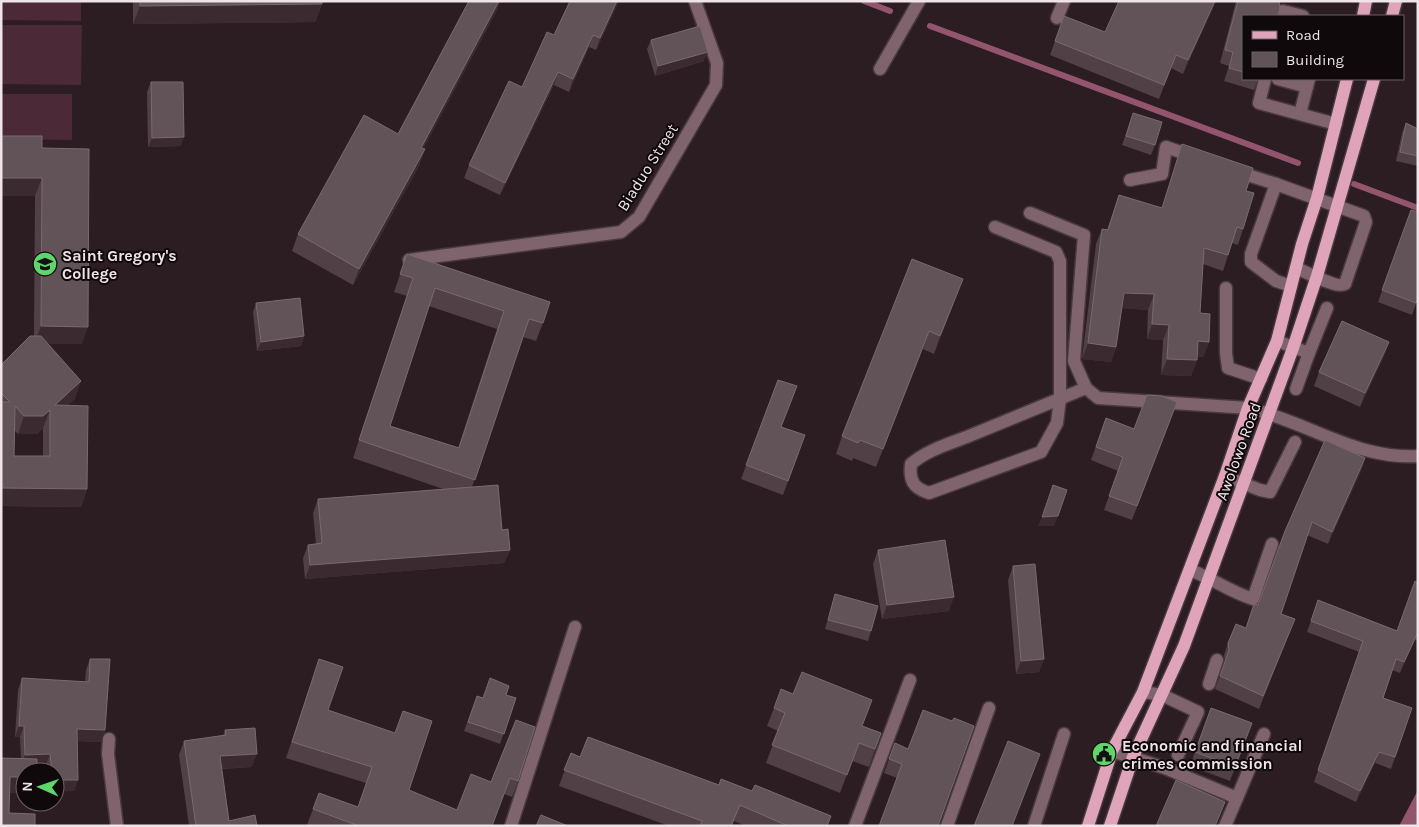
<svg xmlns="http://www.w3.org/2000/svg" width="1419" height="827" font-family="Karla,sans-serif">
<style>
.garden{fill:#4c2937}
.water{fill:#93556d}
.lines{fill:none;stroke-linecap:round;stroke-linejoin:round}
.stream{stroke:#93556d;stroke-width:6}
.minor-casing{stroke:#47393e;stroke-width:15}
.major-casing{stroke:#47393e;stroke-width:15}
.minor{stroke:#7f636d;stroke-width:12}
.major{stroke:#dfa4b9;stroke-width:12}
.wall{fill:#514147;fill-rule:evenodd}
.shaded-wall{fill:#3b2b31}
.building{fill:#625358;stroke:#786a6f;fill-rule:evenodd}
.labels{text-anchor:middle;stroke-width:4;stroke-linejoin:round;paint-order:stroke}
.street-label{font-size:16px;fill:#efe4e7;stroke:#10090b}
.poi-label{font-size:16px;font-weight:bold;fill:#efe4e7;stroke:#10090b;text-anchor:start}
</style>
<rect width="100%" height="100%" fill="#2c1d22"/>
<g class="garden">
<polygon points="1,1 81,1 81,21 1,20"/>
<polygon points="1,25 82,25 81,85 1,84"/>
<polygon points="1,94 72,94 72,140 1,139"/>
</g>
<polygon class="water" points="1418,790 1418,826 1399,826"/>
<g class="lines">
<g class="stream">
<polyline points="864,1 890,11"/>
<polyline points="930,26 1298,163"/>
<polyline points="1354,184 1418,208"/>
</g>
<g class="minor-casing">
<g id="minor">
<polyline points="1281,16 1283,11 1303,16"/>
<polyline points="1057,18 1064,1"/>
<polyline points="880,69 919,1"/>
<polyline points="1265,79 1259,103 1336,124"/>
<polyline points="1278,79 1307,87"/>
<polyline points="1300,114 1309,79"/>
<polyline points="1235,171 1276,184"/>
<polyline points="1130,180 1162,174 1166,147 1195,157"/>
<path d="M1030,213L1084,235L1074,361L1086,388L1098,398L1248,408C1306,421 1356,460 1418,456"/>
<path d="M995,227L1056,252L1060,261V399L1057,423L1041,452L929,493C913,488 909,480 911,464C927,450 949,444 969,436C1008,420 1047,404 1086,388"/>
<polyline points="409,260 621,232 639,217 716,85 717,63 695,1"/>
<path d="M1291,286L1276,281L1251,262V254L1276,184L1364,216L1366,222L1345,284C1337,289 1307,272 1296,268"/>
<polyline points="1226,288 1226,353 1228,368 1261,379"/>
<polyline points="1277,341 1309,353 1327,308"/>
<polyline points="1296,389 1309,353"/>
<polyline points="1225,476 1260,490 1270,492 1295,442"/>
<path d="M1190,570C1212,578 1230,592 1253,599L1272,544"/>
<polyline points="1209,684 1217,660"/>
<polyline points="1143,692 1162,695 1198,712 1178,755"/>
<polyline points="109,739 108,754 117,826"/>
<polyline points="1112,751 1165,768 1237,798 1264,734"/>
<polyline points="511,826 575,627"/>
<polyline points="855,826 910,680"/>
<polyline points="947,826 989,708"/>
<polyline points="1034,826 1064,734"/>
<polyline points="1225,826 1237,798"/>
</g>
</g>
<g class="major-casing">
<g id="major">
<polyline points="1363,16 1366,1"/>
<polyline points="1392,16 1396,1"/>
<polyline points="1088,826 1112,751 1143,692 1225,476 1248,408 1277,341 1302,244 1317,198 1347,79"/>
<polyline points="1110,826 1133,757 1184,646 1293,348 1317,276 1374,79"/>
</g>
</g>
<use href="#minor" class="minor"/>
<use href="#major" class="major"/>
</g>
<g class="wall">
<polygon points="133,1 322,1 322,4 315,22 133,24"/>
<polygon points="469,1 500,1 497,10 423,149 425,149 419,166 353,285 292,251 298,234 398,134"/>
<polygon points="570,1 619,1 596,50 589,47 569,92 554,85 500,195 464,178 469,165 522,87 554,35"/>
<polygon points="1216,1 1183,74 1171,68 1159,99 1050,55 1055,41 1105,32"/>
<polygon points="1236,1 1280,1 1279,4 1243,16 1243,79 1258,79 1254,90 1224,81 1229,66 1220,63"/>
<polygon points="651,40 704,61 655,76 647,49"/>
<polygon points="151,82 181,146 148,147 147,92"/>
<polygon points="1130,122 1155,145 1151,155 1122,145"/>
<polygon points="1406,123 1418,129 1418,166 1396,161 1402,133"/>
<path d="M1,136L42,148L82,344H48L75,399L68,405L87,489L81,507L1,506V365L34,336L35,196H1ZM43,428V456H14L15,431L18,434H37Z"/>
<polygon points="1182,144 1246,191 1243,229 1238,245 1232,243 1223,271 1203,264 1200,313 1209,342 1203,357 1197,357 1197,360 1191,376 1161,375 1163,340 1147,339 1148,310 1122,308 1116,347 1111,362 1082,359 1096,244 1102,229 1107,230 1119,195 1162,208"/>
<polygon points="1411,210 1418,298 1412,315 1378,302"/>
<path d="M407,254L543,323L536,341L523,337L472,487L502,530L510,550L504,563L305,579L303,558L308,545L316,544L313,513L318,499L443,489L353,458L407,296L394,292ZM429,306L497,329L458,448L390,426Z"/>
<polygon points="956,297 934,354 923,349 876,467 853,458 852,461 836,454 842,436"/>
<polygon points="256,303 304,336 301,346 257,351 253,312"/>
<polygon points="1389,342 1384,356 1360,407 1314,386 1319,372"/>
<polygon points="778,380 782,427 805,435 783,495 741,479"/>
<polygon points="1177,402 1132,520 1104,510 1118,471 1091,460 1106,418 1134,429"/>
<polygon points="1365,458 1361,471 1328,544 1307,535 1281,614 1290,631 1259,709 1215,689 1225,663 1224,655 1228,643 1246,628 1258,605 1285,531"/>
<polygon points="878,550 949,611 882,619 873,564"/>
<polygon points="1013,566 1044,659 1039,672 1016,674 1008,580"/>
<polygon points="1418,583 1418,641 1415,640 1400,673 1392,670 1383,698 1412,708 1391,769 1375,763 1356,802 1314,782 1359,652 1307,632 1318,600 1397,631"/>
<polygon points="835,594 871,631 868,641 825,629"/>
<polygon points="90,659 105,730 101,742 77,741 78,780 74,791 55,772 46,772 46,765 37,766 25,772 25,793 9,793 1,826 1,758 21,759 20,737 15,737 18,690 22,678 85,682 86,670"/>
<polygon points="319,659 328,710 409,790 457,810 491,782 516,720 518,781 512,797 504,794 492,826 307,825 319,793 358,807 366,783 286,758"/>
<polygon points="506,695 516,698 500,744 464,731 477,696 483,698"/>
<polygon points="774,708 863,726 881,733 869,767 852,761 840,793 766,763 778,731 767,726"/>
<polygon points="1211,708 1252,723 1230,781 1190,766"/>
<polygon points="225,730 252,767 222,769 229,821 257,826 189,826 179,755 184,741 223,736"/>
<polygon points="895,743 938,826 897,778 884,773"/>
<polygon points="571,753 580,757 719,785 752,791 831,816 827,826 746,826 734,821 732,826 669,826 559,786"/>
</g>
<g class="shaded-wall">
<polygon points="499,1 500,1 497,10 415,164 421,148"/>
<polygon points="617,1 619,1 596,50 600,38"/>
<polygon points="1215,1 1216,1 1183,74 1188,60"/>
<polygon points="322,4 315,22 133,24 140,6"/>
<polygon points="593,35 589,47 569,92 573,79"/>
<polygon points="708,52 704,61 655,76 658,66"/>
<polygon points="558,72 554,85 500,195 505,183"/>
<polygon points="184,137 181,146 148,147 152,138"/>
<polygon points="425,149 419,166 353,285 359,269"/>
<polygon points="1,178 42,178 35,196 1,196"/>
<polygon points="963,279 956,297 934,354 940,336"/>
<polygon points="1124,293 1154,294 1148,310 1118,308"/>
<polygon points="1152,324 1169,325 1163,340 1147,339"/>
<polygon points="41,326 88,327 82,344 34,344"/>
<polygon points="929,331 923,349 876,467 883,449"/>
<polygon points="304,336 301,346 257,351 261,342"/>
<polygon points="1198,341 1209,342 1203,357 1192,357"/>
<polygon points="1389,342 1384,356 1360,407 1365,393"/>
<polygon points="1088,343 1116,347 1111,362 1082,359"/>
<polygon points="1167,359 1197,360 1191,376 1161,375"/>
<polygon points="81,381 75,399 50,422 55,405"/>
<polygon points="50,410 43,428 37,434 18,434 24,416"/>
<polygon points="1365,458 1361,471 1328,544 1332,532"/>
<polygon points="1,488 87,489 81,507 1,506"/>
<polygon points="1058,516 1054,526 1038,526 1042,517"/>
<polygon points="510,550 504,563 305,579 310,565"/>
<polygon points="954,597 949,611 882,619 887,605"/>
<polygon points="1418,632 1415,640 1400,673 1404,662"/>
<polygon points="1044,659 1039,672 1016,674 1021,661"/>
<polygon points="19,726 24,726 20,737 15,737"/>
<polygon points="77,729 105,730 101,742 73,741"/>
<polygon points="1379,752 1375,763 1356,802 1360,791"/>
<polygon points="50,754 46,765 21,766 25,755"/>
<polygon points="257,754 252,767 215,769 220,756"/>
<polygon points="10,777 25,777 25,793 4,793"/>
<polygon points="55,780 78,780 74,791 55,792"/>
<polygon points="1225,802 1220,816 1216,826 1215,826"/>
</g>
<g class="building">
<polygon points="140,1 322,1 322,4 140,6"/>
<polygon points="469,1 499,1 421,148 425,149 359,269 298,234 364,115 398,134"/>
<polygon points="570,1 617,1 600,38 593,35 573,79 558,72 505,183 469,165 509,81 522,87 547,32 554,35"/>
<polygon points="1119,1 1215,1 1188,60 1176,55 1164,85 1055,41 1064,16 1105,32"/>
<polygon points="1238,1 1279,1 1280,8 1278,16 1243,16 1243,72 1229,68 1233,52 1225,50"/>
<polygon points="700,26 708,52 658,66 651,40"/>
<polygon points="151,82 183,82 184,137 152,138"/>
<polygon points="1133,113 1162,122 1155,145 1126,136"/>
<polygon points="1406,123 1418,129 1418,156 1400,152"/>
<polygon points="1,136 42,136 42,148 89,149 88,327 41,326 42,178 1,178"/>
<polygon points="1182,144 1253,168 1246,191 1254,193 1243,229 1237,227 1228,255 1204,248 1200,313 1210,314 1209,342 1198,341 1197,360 1167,359 1169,325 1152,324 1154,294 1124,293 1116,347 1088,343 1102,229 1108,230 1119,195 1162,208"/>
<polygon points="1411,210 1418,212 1418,298 1416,303 1382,290"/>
<path d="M407,254L550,302L543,323L529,319L475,480L359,440L413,278L400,274ZM435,288L504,311L459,448L390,426Z"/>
<polygon points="912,259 963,279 940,336 929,331 883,449 860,440 858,443 842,436"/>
<polygon points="300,298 304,336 261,342 256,303"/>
<polygon points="1342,321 1389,342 1365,393 1319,372"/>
<path d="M30,336H41L81,381L55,405L88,406L87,489L1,488V402H10L1,393V365ZM15,406L24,416H43L50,410V456H14Z"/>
<polygon points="778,380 797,386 781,427 805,435 788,481 746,465"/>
<polygon points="1147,395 1162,396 1177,402 1137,506 1109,496 1123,457 1096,447 1106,418 1134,429"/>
<polygon points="1325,440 1365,458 1332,532 1312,522 1281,614 1295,619 1263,696 1220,676 1229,650 1228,643 1236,624 1246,628 1254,604 1258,605 1285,531"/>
<polygon points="498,485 502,530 508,529 510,550 310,565 308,545 322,543 318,499"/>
<polygon points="1053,485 1067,490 1058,516 1042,517"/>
<polygon points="945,540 954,597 887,605 878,550"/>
<polygon points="1035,564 1044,659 1021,661 1013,566"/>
<polygon points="1415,581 1418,583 1418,632 1404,662 1396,659 1383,698 1412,708 1395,757 1379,752 1360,791 1318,770 1363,641 1311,621 1318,600 1397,631"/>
<polygon points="835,594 878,606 871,631 828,620"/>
<polygon points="90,659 110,659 105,730 77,729 78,780 55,780 55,772 52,772 50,754 25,755 24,726 19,726 22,678 89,682"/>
<polygon points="319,659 343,667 328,710 395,733 403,711 432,721 409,790 457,810 471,774 491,782 516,720 535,727 518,781 510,778 492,826 359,826 313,809 319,793 358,807 372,767 292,742"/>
<polygon points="802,672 872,700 862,726 881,733 875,749 859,743 847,775 772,745 785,713 774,708 781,689 793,694"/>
<polygon points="490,678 509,686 506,695 516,698 504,734 468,722 477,696 483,698"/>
<polygon points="1211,708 1252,723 1235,767 1195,752"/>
<polygon points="923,710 952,721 954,718 974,726 938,826 879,826 902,764 889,759 895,743 908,749"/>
<polygon points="255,728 257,754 220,756 229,821 255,815 257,826 196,826 184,741 226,735 225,730"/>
<polygon points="588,737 719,785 721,779 752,791 755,785 831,816 827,826 788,826 740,805 731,826 700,826 702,821 564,770 571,753 580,757"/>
<polygon points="1008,741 1040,754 1012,826 974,826"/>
<polygon points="1,758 37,759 37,772 25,772 25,777 10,777 9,813 35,814 35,826 1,826"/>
<polygon points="1176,780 1225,802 1215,826 1156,826"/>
<polygon points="541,815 568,826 536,826"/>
</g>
<defs>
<g id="university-disc" transform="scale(1.25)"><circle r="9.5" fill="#5fd56b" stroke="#10090b"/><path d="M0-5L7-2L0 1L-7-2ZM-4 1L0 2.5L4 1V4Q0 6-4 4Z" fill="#111"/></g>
<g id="civic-disc" transform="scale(1.25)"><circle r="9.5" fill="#5fd56b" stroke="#10090b"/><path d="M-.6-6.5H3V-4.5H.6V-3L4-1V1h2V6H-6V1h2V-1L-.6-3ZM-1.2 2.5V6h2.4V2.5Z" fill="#111"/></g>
</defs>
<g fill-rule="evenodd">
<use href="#university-disc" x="45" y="264"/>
<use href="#civic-disc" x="1104" y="754"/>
</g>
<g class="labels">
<g class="street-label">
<text transform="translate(647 167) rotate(-58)" y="6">Biaduo Street</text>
<text transform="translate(1238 451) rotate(-70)" y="6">Awolowo Road</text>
</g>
<g class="poi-label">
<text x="62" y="261">Saint Gregory's<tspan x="62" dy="18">College</tspan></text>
<text x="1122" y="751">Economic and financial<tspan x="1122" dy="18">crimes commission</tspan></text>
</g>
</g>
<rect width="1419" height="827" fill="none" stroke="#efe4e7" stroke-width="5"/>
<rect x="1242" y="15" width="162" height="65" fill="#10090b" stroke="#696163"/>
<rect x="1252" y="31" width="25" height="8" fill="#dfa4b9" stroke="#696163"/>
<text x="1286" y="40" font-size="15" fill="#efe4e7">Road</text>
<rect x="1252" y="52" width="25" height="15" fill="#625358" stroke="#696163"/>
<text x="1286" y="65" font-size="15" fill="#efe4e7">Building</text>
<g transform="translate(40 787) rotate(272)"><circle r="24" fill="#10090b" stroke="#696163"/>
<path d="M0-4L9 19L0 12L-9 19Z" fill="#5fd56b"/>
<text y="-8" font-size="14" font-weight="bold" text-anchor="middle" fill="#efe4e7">N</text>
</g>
</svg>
